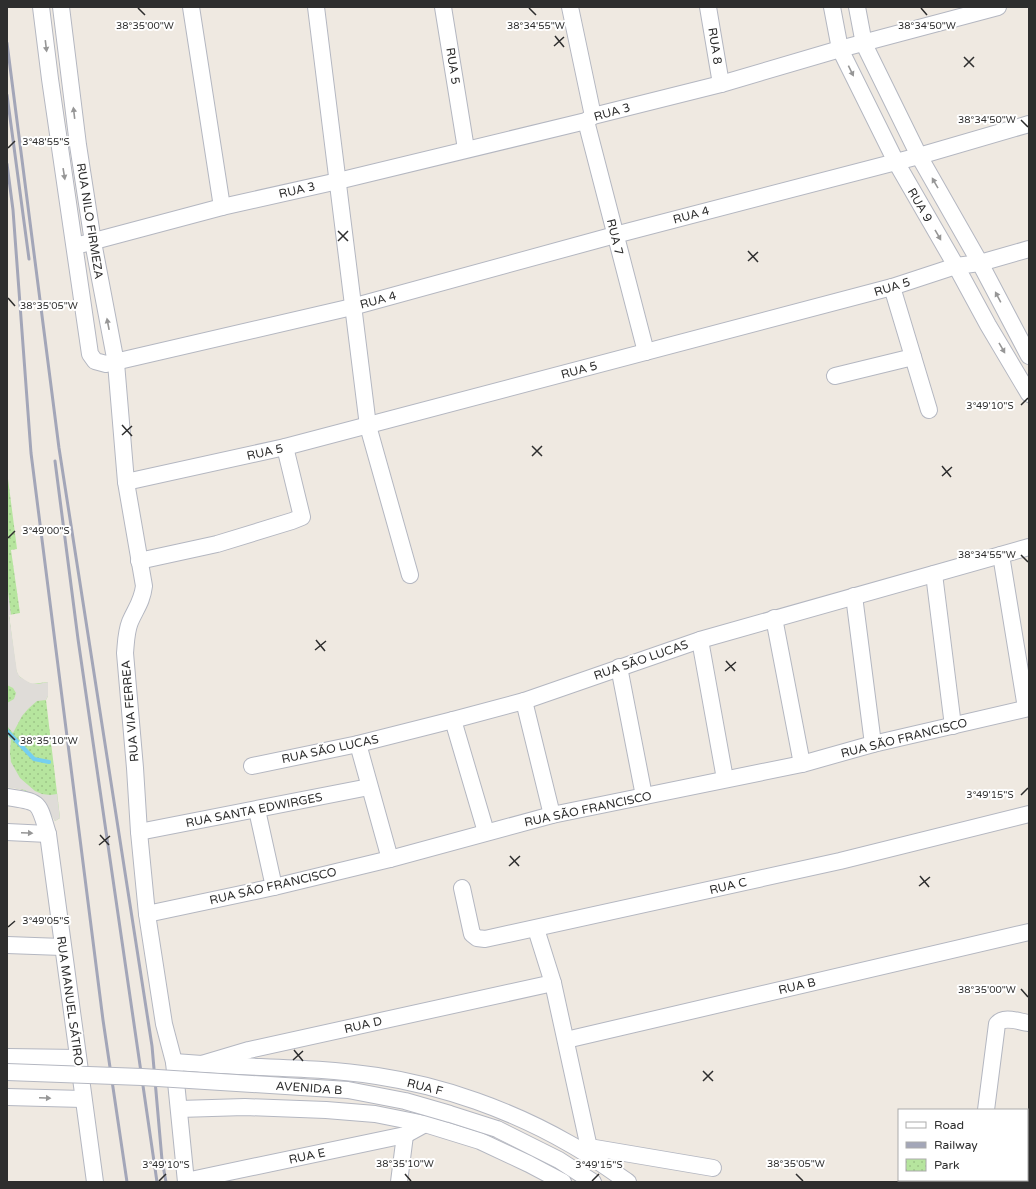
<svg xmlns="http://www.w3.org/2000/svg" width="1036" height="1189" font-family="'Varela Round',sans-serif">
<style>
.park{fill:url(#park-dots)}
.plaza{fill:#dfdcd8}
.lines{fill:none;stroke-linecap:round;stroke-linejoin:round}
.stream{stroke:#75cff0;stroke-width:4}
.minor-casing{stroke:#b4b7c1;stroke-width:18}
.minor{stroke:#fff;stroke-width:16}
.rail{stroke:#a3a6b8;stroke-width:3}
.minor-bridge-casing{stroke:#b4b7c1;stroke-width:18;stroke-linecap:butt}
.minor-bridge{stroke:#fff;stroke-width:16}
.oneway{fill:#969696}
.ticks{fill:none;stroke:#2e2e2e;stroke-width:1.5}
.labels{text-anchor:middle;stroke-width:4;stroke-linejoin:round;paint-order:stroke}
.street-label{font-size:12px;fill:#2e2e2e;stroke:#fff}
.ticks-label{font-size:10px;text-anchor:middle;fill:#2e2e2e;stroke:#fff;stroke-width:4;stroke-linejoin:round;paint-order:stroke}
</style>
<defs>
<pattern id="park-dots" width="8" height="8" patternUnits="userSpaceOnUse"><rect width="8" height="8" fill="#b6e59e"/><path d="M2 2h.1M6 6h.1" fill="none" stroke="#9dc588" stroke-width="1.8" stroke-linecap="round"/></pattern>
</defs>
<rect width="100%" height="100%" fill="#efe9e1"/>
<path class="park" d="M7,471L17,549L11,550L20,613L9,615L16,669L18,675L25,681L32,684L48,682V696L46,700L60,818L55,821C46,801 29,788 7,787Z"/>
<g class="plaza">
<polygon points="7,583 11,615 9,615 17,672 20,677 30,683 38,684 48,682 48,696 46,700 37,701 28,709 22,716 13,733 7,726 7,703 14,699 16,693 13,688 7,685"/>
<polygon points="7,735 11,739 10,753 11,762 20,778 35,791 42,794 50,795 57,794 60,818 55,821 47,807 37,797 25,790 7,787"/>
</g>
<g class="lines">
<polyline class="stream" points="7,731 34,759 49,762"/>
<g class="minor-casing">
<g id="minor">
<polyline points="41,7 50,79 90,354 95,361 106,364 352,307 615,235 919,156 1029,124"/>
<path d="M61,7L78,145L93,242L116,363L126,482L144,586C142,602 136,608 130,622C126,632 126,643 125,653L135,768L139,832L147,914L164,1024L174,1062L186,1182"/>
<polyline points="191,7 222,207"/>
<polyline points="316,7 368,426 410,575"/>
<polyline points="443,7 466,149"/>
<polyline points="570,7 593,116"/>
<polyline points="708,7 721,84"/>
<polyline points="832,7 840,49 896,162 956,266 988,325 1029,394"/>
<polyline points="857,7 864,44 919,156 980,263 1029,356"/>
<polyline points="586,121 646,352"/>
<polyline points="83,244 222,207 338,181 586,121 593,116 721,84 840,49 998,7"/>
<polyline points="892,287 929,410"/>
<polyline points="835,376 913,357"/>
<polyline points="126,482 285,447 892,287 956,266 980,263 1029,249"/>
<polyline points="1001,555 1026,708"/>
<polyline points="139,561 217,544 292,521 302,517 285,447"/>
<polyline points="934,574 953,726"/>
<polyline points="854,596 873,744"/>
<polyline points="774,618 802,764"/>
<polyline points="700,640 725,779"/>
<polyline points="619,667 644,796"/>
<polyline points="524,701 552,815"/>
<polyline points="453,720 486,832"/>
<polyline points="358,744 390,859"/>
<polyline points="252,766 358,744 453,720 524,701 700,640 1029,547"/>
<path d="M7,797C41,802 38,801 48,834L95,1182"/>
<polyline points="257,810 274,887"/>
<polyline points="7,832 48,834"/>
<polyline points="139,832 369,787"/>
<polyline points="462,888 472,934 477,938 485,939 840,861 1029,814"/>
<polyline points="147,914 274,887 390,859 552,815 802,764 873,744 1029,708"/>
<polyline points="536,929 553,983 591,1157"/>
<polyline points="7,945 62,947"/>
<polyline points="566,1040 1029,932"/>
<polyline points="7,1057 78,1058"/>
<polyline points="174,1062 202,1064 249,1050 553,983"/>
<path d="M202,1064C260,1068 319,1067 377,1076C443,1086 511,1110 570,1144C590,1155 609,1169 628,1182"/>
<polyline points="7,1097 83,1099"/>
<polyline points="179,1109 245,1107 326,1110 375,1114 425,1124 480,1141 529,1164 563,1182"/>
<path d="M986,1110L997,1024C1004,1015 1019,1022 1029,1023"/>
<polyline points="497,1129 559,1160 593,1182"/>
<polyline points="589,1147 713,1168"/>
<polyline points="186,1181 405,1135 425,1124"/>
<polyline points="399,1182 405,1135"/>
<polyline points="976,1182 977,1180"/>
</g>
</g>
<use href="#minor" class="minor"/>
<g class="rail">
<polyline points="7,43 59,448 152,1046 162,1160 166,1182"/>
<polyline points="7,95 29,259"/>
<polyline points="7,164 13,210 31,453 103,1020 127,1182"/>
<polyline points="55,461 78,639 157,1182"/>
</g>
<g class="minor-bridge-casing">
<polyline id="minor-bridge" points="7,1072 142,1077 348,1090 405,1101 450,1114 497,1129"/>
</g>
<use href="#minor-bridge" class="minor-bridge"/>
</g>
<defs><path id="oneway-solid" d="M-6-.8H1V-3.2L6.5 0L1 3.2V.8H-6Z"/></defs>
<g class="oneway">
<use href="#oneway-solid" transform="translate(46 46) rotate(83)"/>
<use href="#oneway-solid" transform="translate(851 71) rotate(64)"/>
<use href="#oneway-solid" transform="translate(74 113) rotate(-97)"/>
<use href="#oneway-solid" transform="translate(64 174) rotate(81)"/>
<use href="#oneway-solid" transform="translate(935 183) rotate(-120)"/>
<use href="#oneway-solid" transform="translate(938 235) rotate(60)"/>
<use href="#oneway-solid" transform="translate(998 297) rotate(-118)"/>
<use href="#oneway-solid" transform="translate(108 324) rotate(-101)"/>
<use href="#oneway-solid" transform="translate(1002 348) rotate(60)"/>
<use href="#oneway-solid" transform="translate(27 833) rotate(2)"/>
<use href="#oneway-solid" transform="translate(45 1098) rotate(2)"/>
</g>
<path class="ticks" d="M138,8L145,15M529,8L536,15M921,8L927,15M555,36L564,47M554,46L564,37M964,57L974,67M964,67L974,57M1021,120L1028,127M8,148L15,141M338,231L348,241M338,241L348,231M748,251L758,262M748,261L758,252M8,298L15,306M1021,405L1028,398M122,425L132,436M122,435L132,426M532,446L542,456M532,456L542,446M942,466L951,477M942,476L952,467M8,538L15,531M1021,555L1028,562M316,640L325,651M315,650L326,641M726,661L735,671M725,671L736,662M8,733L15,740M1021,795L1028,788M100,835L109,845M99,845L110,836M510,856L519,866M509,866L520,856M920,876L929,887M919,886L930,877M8,927L15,921M1021,989L1028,997M294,1050L303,1061M293,1060L303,1051M703,1071L713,1081M703,1081L713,1071M405,1174L411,1181M796,1174L803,1181M159,1181L166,1174M592,1181L599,1174"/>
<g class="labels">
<g class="street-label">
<text transform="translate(715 46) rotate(81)" y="4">RUA 8</text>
<text transform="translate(453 66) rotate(81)" y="4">RUA 5</text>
<text transform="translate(612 112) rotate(-16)" y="4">RUA 3</text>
<text transform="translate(297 190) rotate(-13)" y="4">RUA 3</text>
<text transform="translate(920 205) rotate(60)" y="4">RUA 9</text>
<text transform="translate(691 215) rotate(-15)" y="4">RUA 4</text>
<text transform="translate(90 221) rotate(81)" y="4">RUA NILO FIRMEZA</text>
<text transform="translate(615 237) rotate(76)" y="4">RUA 7</text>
<text transform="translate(892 287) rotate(-17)" y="4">RUA 5</text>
<text transform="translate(378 300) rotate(-15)" y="4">RUA 4</text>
<text transform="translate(579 370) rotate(-15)" y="4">RUA 5</text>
<text transform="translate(265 452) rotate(-13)" y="4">RUA 5</text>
<text transform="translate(641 660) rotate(-19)" y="4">RUA SÃO LUCAS</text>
<text transform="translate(130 711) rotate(-95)" y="4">RUA VIA FERREA</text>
<text transform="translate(904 738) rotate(-14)" y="4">RUA SÃO FRANCISCO</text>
<text transform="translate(330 749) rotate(-12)" y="4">RUA SÃO LUCAS</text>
<text transform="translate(588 809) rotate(-12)" y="4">RUA SÃO FRANCISCO</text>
<text transform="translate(254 810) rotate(-11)" y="4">RUA SANTA EDWIRGES</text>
<text transform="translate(273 886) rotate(-13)" y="4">RUA SÃO FRANCISCO</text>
<text transform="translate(728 886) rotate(-13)" y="4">RUA C</text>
<text transform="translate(797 986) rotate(-13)" y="4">RUA B</text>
<text transform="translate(70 1001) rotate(82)" y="4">RUA MANUEL SÁTIRO</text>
<text transform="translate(363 1025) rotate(-13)" y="4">RUA D</text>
<text transform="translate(425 1087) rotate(14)" y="4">RUA F</text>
<text transform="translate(309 1088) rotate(4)" y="4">AVENIDA B</text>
<text transform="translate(307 1156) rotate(-12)" y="4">RUA E</text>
</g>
</g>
<g class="ticks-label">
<text x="145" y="29">38°35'00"W</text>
<text x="536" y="29">38°34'55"W</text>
<text x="927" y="29">38°34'50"W</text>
<text x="987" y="123">38°34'50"W</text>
<text x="46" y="145">3°48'55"S</text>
<text x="49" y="309">38°35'05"W</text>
<text x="990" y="409">3°49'10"S</text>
<text x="46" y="534">3°49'00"S</text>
<text x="987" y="558">38°34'55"W</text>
<text x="49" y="744">38°35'10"W</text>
<text x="990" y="798">3°49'15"S</text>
<text x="46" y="924">3°49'05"S</text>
<text x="987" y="993">38°35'00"W</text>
<text x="405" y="1167">38°35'10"W</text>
<text x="796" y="1167">38°35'05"W</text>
<text x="166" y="1168">3°49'10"S</text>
<text x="599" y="1168">3°49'15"S</text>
</g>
<rect width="1036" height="1189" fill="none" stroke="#2e2e2e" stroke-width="16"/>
<rect x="898" y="1109" width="130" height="72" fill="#ffffff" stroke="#ababab"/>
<rect x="906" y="1122" width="20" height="6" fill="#ffffff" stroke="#ababab"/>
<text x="934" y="1129" font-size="12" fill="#2e2e2e">Road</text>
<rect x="906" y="1142" width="20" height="6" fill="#a3a6b8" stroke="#ababab"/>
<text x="934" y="1149" font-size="12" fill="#2e2e2e">Railway</text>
<rect x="906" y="1159" width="20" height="12" fill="url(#park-dots)" stroke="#ababab"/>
<text x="934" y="1169" font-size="12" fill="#2e2e2e">Park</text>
</svg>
